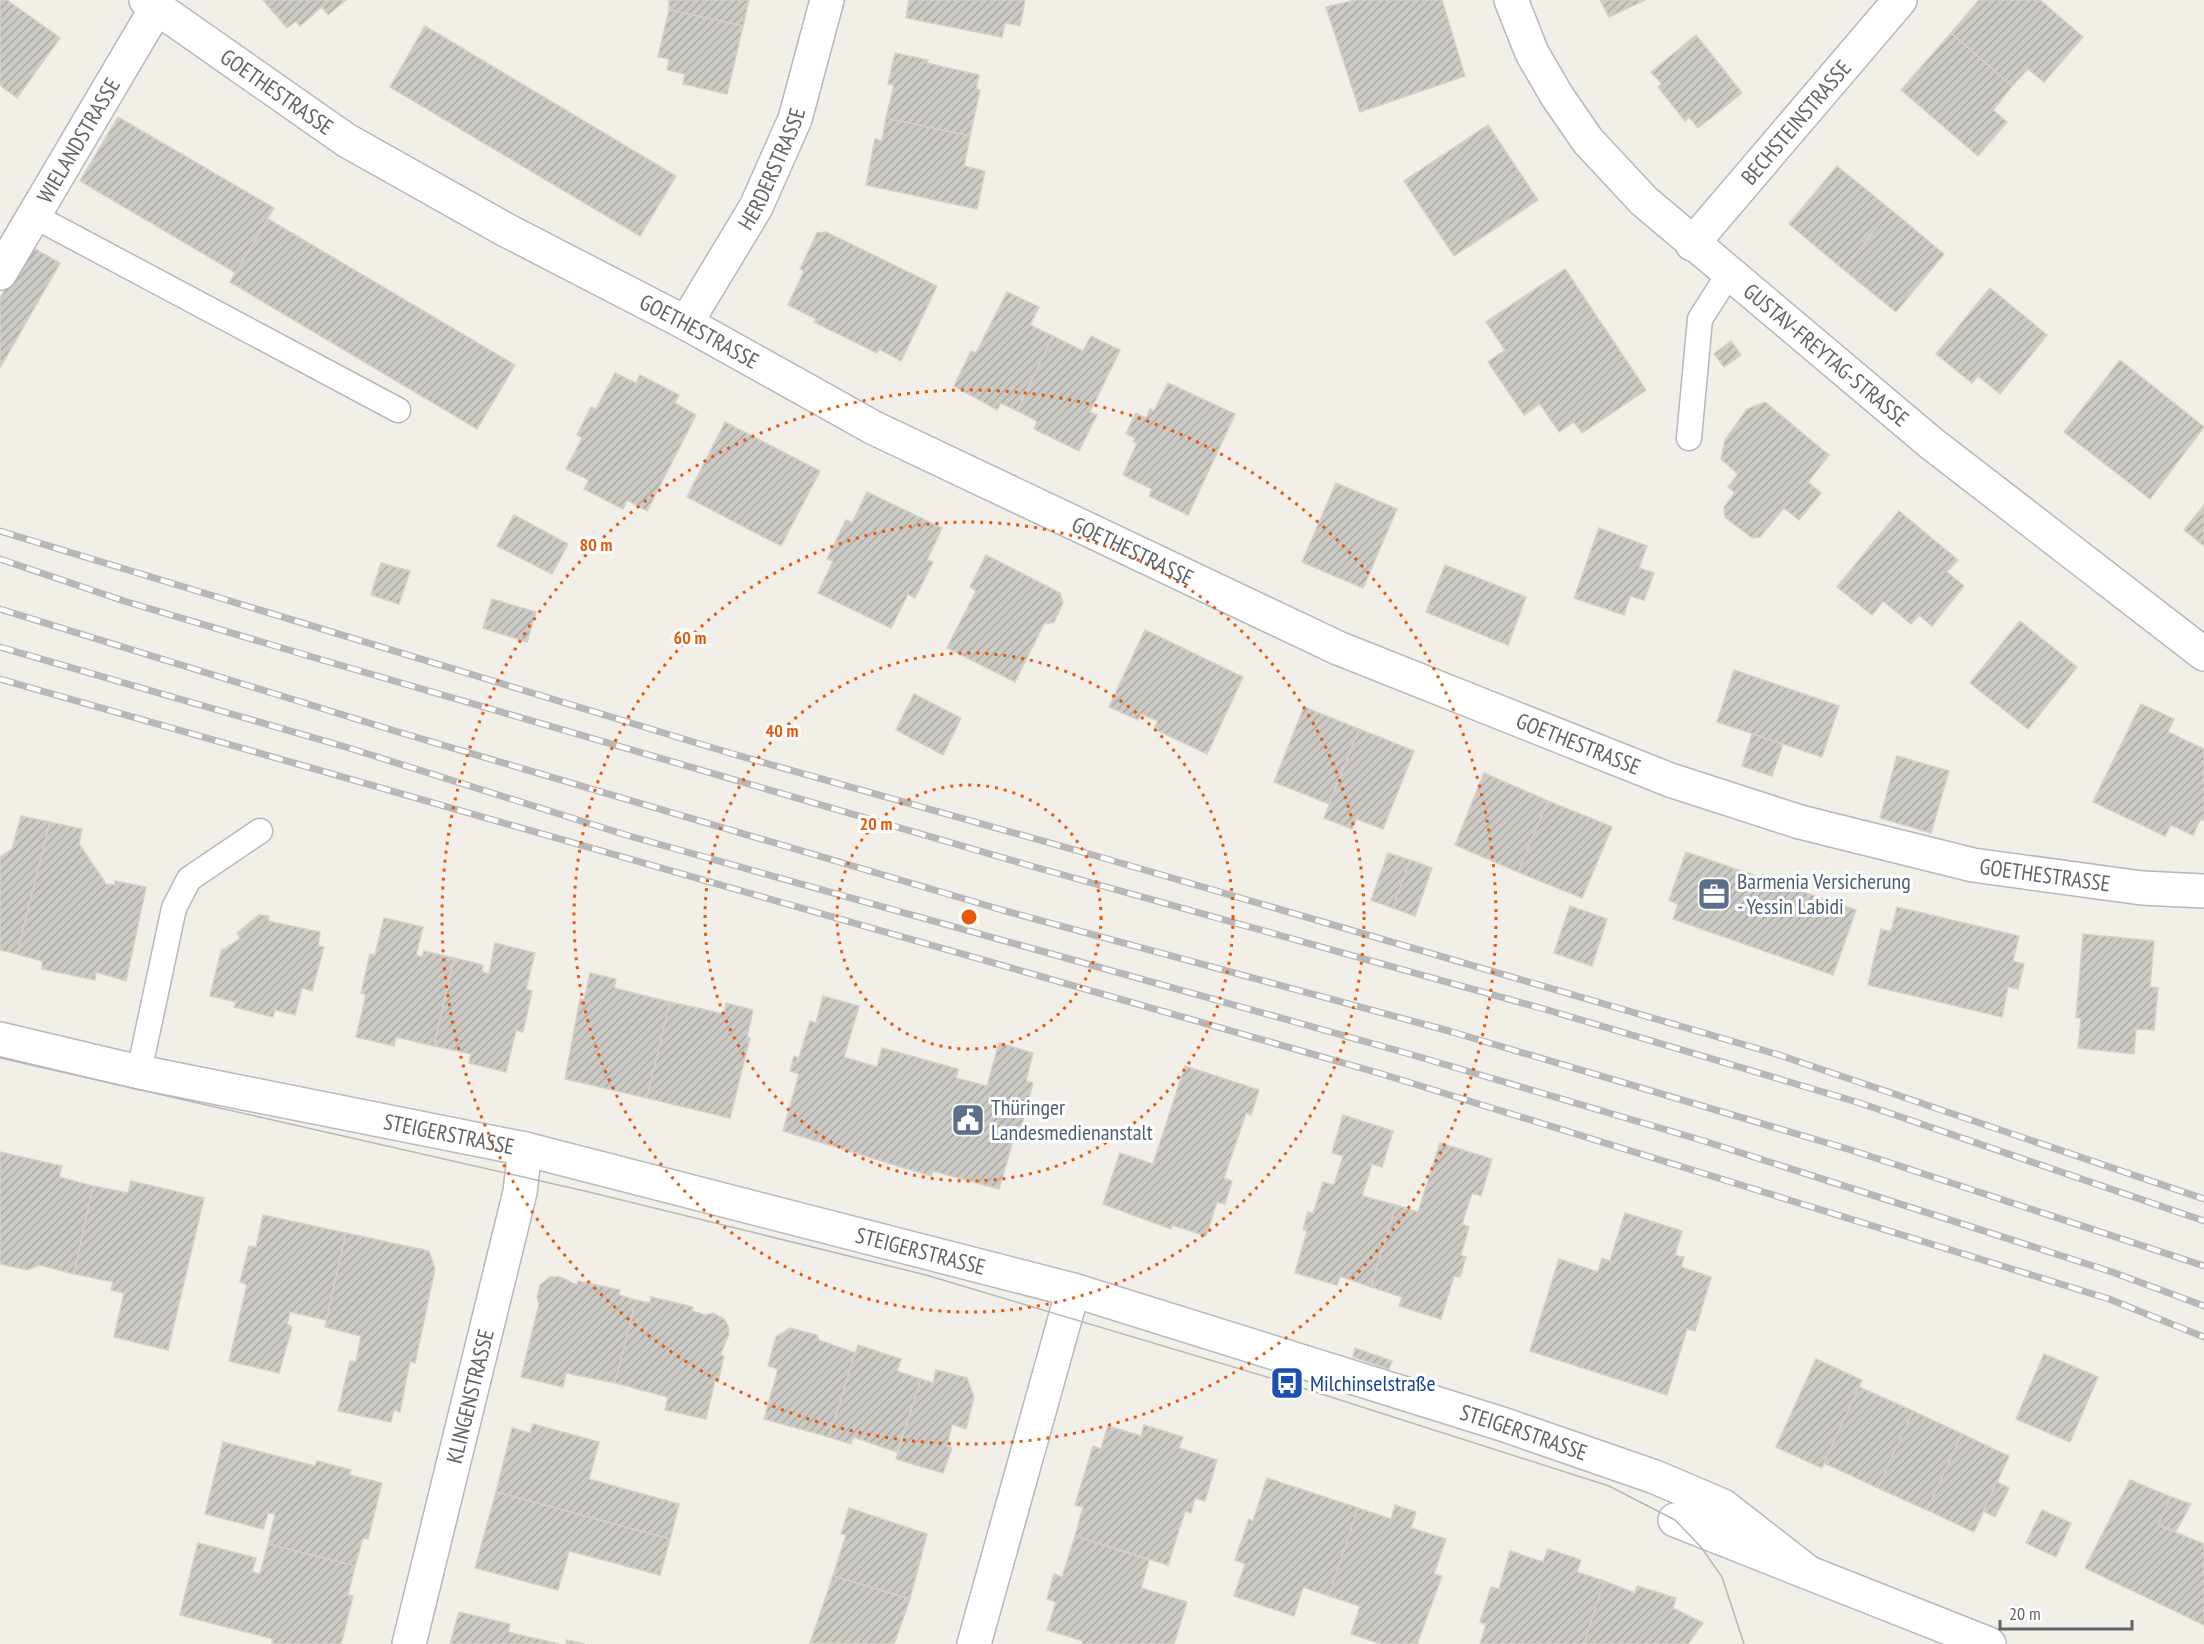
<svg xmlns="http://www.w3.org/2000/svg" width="2204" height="1644" font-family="'PT Sans Narrow',sans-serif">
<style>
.building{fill:url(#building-hatch);stroke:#d6d1c6;stroke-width:1.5}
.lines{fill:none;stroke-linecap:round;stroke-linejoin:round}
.service-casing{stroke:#b5b8bc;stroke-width:27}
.minor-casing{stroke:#b5b8bc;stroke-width:36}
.secondary-casing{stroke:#b6babf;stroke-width:36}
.service{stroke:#fff;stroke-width:24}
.minor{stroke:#fff;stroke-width:33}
.secondary{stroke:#fff;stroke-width:33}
.tram{stroke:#b6b7b8;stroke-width:1.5}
.rail-casing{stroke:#b6b7b8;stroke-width:7}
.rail{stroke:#fff;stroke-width:4.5;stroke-dasharray:14;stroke-linecap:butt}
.ring{fill:none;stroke:#e8590c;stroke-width:3;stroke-dasharray:3 6}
.labels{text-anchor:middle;stroke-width:6;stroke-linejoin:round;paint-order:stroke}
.street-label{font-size:22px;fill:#5f6368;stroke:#fff}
.service-label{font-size:22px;fill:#4e5e75;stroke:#fff;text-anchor:start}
.transit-label{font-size:22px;fill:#164399;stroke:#fff;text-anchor:start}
.centre{fill:#e8590c;stroke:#fff;stroke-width:3}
.ring-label{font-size:18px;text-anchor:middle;font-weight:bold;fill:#e8590c;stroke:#fff;stroke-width:6;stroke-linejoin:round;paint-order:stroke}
</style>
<defs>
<pattern id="building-hatch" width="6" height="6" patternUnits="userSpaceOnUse" patternTransform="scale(1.5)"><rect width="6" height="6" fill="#cccac5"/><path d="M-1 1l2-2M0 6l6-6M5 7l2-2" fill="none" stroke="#a9a8a4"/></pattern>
</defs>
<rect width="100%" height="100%" fill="#f1efe8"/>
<g class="building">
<polygon points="0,0 7,0 60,38 17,98 0,85"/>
<polygon points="263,0 346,0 328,15 322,7 300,26 296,21 287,28"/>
<polygon points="669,0 749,0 743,26 669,10"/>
<polygon points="909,0 1025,0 1020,26 1005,23 1002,37 906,18"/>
<polygon points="1355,0 1442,0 1465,76 1360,112 1326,7"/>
<polygon points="1600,0 1645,0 1609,17"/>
<polygon points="1979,0 2040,0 2083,37 2044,82 2028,69 2012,86 1951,33"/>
<polygon points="669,10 743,26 727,94 683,84 685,74 667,70 669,59 658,57"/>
<polygon points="425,26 676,176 640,236 390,87"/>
<polygon points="1951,33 2012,86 1993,110 2007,122 1978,156 1901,90"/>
<polygon points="1696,35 1742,93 1698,128 1689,117 1685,121 1658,87 1662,84 1651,72"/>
<polygon points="895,53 928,60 927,63 979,75 976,89 980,90 970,136 886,118 894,85 888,84"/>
<polygon points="118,117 274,208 236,273 80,181"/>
<polygon points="886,118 970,136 964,166 985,171 977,209 866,185 875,139 882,141"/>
<polygon points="1488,125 1538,200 1454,256 1404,181"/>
<polygon points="1837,166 1891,210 1843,269 1789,224"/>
<polygon points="1891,210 1944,254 1896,312 1843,269"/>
<polygon points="268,219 515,365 477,429 230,282"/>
<polygon points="826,232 937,286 901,361 879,349 877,353 814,322 816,319 788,305 804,271 800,269 817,233"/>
<polygon points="30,246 60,263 0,368 0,298"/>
<polygon points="1565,269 1646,390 1582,433 1574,422 1559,432 1540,404 1524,415 1488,362 1505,350 1486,322"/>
<polygon points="1990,288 2047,335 2000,394 1978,376 1972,383 1936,354"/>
<polygon points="1007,292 1039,307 1030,325 1053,336 1017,411 1001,403 997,410 954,386 971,351 976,353"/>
<polygon points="1053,336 1083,351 1091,336 1120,350 1090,412 1097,415 1079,451 1034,429 1037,421 1017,411"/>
<polygon points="1731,341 1741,355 1724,367 1714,354"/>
<polygon points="2120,360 2204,427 2150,499 2064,432"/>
<polygon points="615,373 636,383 640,375 679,395 675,403 696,415 647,511 627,500 623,509 584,489 589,480 566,469 582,438 577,435 591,407 596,409"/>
<polygon points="1168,383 1235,414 1188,515 1149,496 1152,489 1123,475 1137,443 1133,442 1135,438 1126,434 1136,413 1146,418 1150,409 1154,411"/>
<polygon points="1765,402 1829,455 1808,482 1821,493 1799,520 1784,508 1760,537 1752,538 1725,517 1724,507 1735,493 1728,487 1738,474 1721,459 1725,440 1747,409"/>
<polygon points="725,422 820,471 781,546 687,497"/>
<polygon points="1336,483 1397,509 1363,588 1302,562"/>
<polygon points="867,492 942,528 927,560 933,562 915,598 908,594 891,628 818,593 833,561 827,559 846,520 852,523"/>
<polygon points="2204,505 2204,546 2184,530"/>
<polygon points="1899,511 1958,560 1947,572 1964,586 1932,626 1919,615 1911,624 1883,601 1872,615 1837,587"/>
<polygon points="514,515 568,544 552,574 497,546"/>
<polygon points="1599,528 1647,546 1639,568 1654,573 1644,600 1630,596 1624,615 1574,598"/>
<polygon points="986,555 1060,593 1063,603 1054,622 1044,624 1015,682 947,648 976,591 970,587"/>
<polygon points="381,563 410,571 399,604 371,595"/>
<polygon points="1445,565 1526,597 1508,645 1426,612"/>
<polygon points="492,599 536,612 527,642 483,628"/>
<polygon points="2020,621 2077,667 2028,729 1970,683"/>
<polygon points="1145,630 1243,677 1207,754 1154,729 1158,721 1141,714 1138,720 1109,707"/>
<polygon points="1734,670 1839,706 1822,757 1717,722"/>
<polygon points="914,694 961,718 943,755 896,730"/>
<polygon points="2141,704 2174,719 2168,732 2204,749 2204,820 2200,820 2193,835 2171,825 2165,836 2093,802"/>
<polygon points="1304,707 1359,729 1329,804 1274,782"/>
<polygon points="1359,729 1414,751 1383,829 1357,819 1352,829 1324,818"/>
<polygon points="1752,734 1783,744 1772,776 1742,766"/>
<polygon points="1897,756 1949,771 1931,833 1880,818"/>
<polygon points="1484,773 1548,801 1518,872 1455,845"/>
<polygon points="1548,801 1612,827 1582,898 1518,872"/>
<polygon points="21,816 50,822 17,954 0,950 0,857 12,849"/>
<polygon points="50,822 82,829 79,844 106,884 115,885 115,881 146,887 126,981 96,972 95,980 42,969 42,961 17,954"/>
<polygon points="1686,852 1856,910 1833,975 1673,919 1678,904 1669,900"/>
<polygon points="1388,853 1410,860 1393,908 1371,900"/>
<polygon points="1410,860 1432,868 1415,916 1393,908"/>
<polygon points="1570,906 1607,919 1592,966 1554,953"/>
<polygon points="1897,907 2019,936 2013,961 2024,964 2018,989 2008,987 2002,1017 1868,985 1881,929 1891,932"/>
<polygon points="259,915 269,916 268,921 320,932 318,946 324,947 312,991 302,988 295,1015 275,1010 273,1017 234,1007 236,1002 210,996 221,951 240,939 237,933"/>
<polygon points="384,918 423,927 416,955 422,957 424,951 454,958 434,1046 396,1037 394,1046 356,1037 366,995 361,993 370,954 375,955"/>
<polygon points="2083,934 2154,941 2150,987 2158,988 2154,1030 2136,1029 2134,1054 2078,1048 2081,1018 2076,1018"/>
<polygon points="495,943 535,953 526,989 532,991 523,1032 516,1030 506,1072 469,1063 471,1054 434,1046 454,958 483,965 482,972 489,974"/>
<polygon points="590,973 616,979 614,988 670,1002 647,1098 565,1079 580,999 584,1000"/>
<polygon points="823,996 859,1006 844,1057 877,1067 882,1048 958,1069 956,1078 987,1086 999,1043 1033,1053 1026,1081 1033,1083 1020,1132 1016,1130 999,1189 933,1171 931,1176 783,1131 799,1074 790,1071 794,1056 799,1058 810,1021 816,1023"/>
<polygon points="670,1002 724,1014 726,1003 753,1010 747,1037 750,1038 730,1118 647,1098"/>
<polygon points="1185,1066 1259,1090 1251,1115 1246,1113 1224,1178 1232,1181 1225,1204 1217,1202 1206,1236 1172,1225 1171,1229 1103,1204 1120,1153 1153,1164"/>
<polygon points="1343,1115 1393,1131 1382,1167 1372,1164 1362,1196 1396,1205 1371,1287 1340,1276 1337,1285 1295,1273 1307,1231 1303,1229 1308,1212 1313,1214 1323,1182 1334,1185 1343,1156 1332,1153"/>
<polygon points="1440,1143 1492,1159 1481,1196 1472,1193 1462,1224 1469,1227 1461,1255 1466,1257 1460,1277 1454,1276 1441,1319 1399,1306 1402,1297 1371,1287 1396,1205 1418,1212"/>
<polygon points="0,1152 62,1166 59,1177 93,1186 74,1274 39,1265 27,1270 0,1264"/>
<polygon points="131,1181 204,1198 168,1350 114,1337 124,1293 111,1290 113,1282 74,1274 93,1186 128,1193"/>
<polygon points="1625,1213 1682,1231 1675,1255 1684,1257 1681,1267 1711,1277 1695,1331 1687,1329 1667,1395 1530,1351 1559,1259 1598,1272 1602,1258 1610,1261"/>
<polygon points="263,1215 346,1233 326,1320 290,1312 287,1324 292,1327 279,1373 229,1361 247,1285 240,1282 249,1246 256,1247"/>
<polygon points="346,1233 429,1251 435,1269 415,1363 410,1361 400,1412 394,1410 391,1422 338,1411 350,1361 356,1362 361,1336 325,1327"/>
<polygon points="550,1277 560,1277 577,1285 578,1281 620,1290 619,1295 636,1300 615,1383 566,1373 563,1387 521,1377 539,1304 537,1297 540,1285"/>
<polygon points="651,1297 693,1307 692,1311 705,1315 713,1313 724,1319 728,1326 729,1334 720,1355 724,1356 718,1382 715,1380 706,1419 665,1410 668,1397 615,1383 636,1300 650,1303"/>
<polygon points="790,1328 817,1335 819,1340 855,1353 829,1437 764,1419 778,1369 768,1366 776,1337"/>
<polygon points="858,1345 901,1359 897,1371 921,1379 897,1452 853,1437 851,1444 829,1437"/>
<polygon points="1355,1348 1392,1361 1389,1369 1353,1357"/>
<polygon points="2044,1354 2098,1377 2070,1442 2016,1419"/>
<polygon points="1816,1359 1862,1380 1822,1468 1776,1447"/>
<polygon points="936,1370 967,1378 974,1397 966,1429 952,1424 947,1446 952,1448 943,1473 896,1459 921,1379 933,1383"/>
<polygon points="1859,1387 1913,1411 1878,1488 1824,1463"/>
<polygon points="1913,1411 1962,1434 1927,1510 1878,1488"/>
<polygon points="533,1424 599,1442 589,1479 679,1504 670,1539 496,1492 512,1428 530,1433"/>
<polygon points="1144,1425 1183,1437 1179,1448 1217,1460 1205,1501 1195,1498 1191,1513 1185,1511 1168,1565 1075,1536 1083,1507 1075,1505 1093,1446 1101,1449 1108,1426 1141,1436"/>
<polygon points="1962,1434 2009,1456 1974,1532 1927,1510"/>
<polygon points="223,1442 315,1466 317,1461 351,1470 349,1475 382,1483 368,1539 363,1538 355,1566 268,1544 275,1514 268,1513 263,1529 205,1514"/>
<polygon points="1267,1478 1358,1508 1329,1596 1303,1587 1294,1616 1234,1596 1245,1564 1235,1560 1249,1519 1253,1521"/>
<polygon points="2130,1480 2171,1497 2158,1525 2204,1544 2204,1625 2085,1568"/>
<polygon points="1997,1482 2009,1488 1995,1517 1983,1511"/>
<polygon points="496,1492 670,1539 660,1575 569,1551 558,1590 475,1568"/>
<polygon points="2171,1497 2191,1504 2176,1531 2158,1525"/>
<polygon points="1395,1505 1416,1512 1411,1528 1446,1539 1434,1574 1442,1576 1417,1644 1381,1644 1351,1634 1360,1606 1329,1596 1358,1508 1391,1519"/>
<polygon points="849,1508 927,1534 910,1599 833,1576 846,1535 841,1534"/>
<polygon points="2042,1510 2071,1523 2056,1557 2026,1543"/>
<polygon points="1075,1536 1149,1560 1141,1588 1187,1602 1174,1644 1082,1644 1083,1641 1047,1630 1056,1602 1047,1599 1054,1574 1062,1577"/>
<polygon points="198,1543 256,1558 252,1572 260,1574 268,1544 355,1566 348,1595 353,1596 341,1644 277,1644 272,1643 273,1639 180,1615"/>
<polygon points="1548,1549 1581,1560 1577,1572 1604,1581 1584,1644 1480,1644 1486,1625 1480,1622 1491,1587 1499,1589 1510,1551 1543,1562"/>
<polygon points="833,1576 910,1599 894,1644 810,1643"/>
<polygon points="1604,1581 1635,1593 1637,1586 1676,1598 1673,1608 1703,1623 1688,1644 1584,1644"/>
<polygon points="459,1612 510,1624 508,1632 559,1644 450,1644"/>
<polygon points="567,1640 585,1644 566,1644"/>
</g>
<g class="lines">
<g class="service-casing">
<g id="service">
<polyline points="34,216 398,410"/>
<polyline points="1689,438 1700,319 1728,275"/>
<polyline points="139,1072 174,908 189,879 260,831"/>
</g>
</g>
<g class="minor-casing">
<g id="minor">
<path id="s1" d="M146,0L346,140L506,230L686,323L874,428L1338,648L1670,780L1800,822L1973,865L2142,888L2204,891"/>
<path id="s2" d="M1511,0L1532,53L1557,96L1588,141L1644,201L1931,443L2204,654"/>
<path id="s3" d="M1692,244L1900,0"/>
<path id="s4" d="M0,273L157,7"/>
<path id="s5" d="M686,323L756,207L795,119L827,0"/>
<path id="s6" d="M409,1644L520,1192L525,1149"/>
<polyline points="974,1644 1073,1290"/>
</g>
</g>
<g class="secondary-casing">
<g id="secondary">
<path id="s7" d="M0,1039L139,1072L525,1149L1073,1290L1502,1424L1655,1477L1723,1506L1805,1570"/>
<polyline points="1675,1520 1989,1644"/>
</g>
</g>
<use href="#service" class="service"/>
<use href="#minor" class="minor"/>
<use href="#secondary" class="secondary"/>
<polyline class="tram" points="0,1058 589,1192 926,1275 1287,1383 1609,1486 1675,1520 1701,1547 1722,1577 1744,1644"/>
<g class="rail-casing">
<g id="rail">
<polyline points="0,531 733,754 1107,859 1776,1054 2204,1199"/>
<polyline points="0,559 124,601 319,659 1031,866 1551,1011 1860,1103 2204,1221"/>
<polyline points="0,609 395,731 1002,910 1449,1031 1851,1150 2204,1266"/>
<polyline points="0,647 349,748 626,835 1406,1053 1704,1141 2112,1272 2204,1306"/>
<polyline points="0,679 1382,1074 2109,1299 2204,1337"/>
</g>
</g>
<use href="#rail" class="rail"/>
</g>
<g class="ring">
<circle cx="969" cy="917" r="132"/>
<circle cx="969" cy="917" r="264"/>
<circle cx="969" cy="917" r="395"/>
<circle cx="969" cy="917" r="527"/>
</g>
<defs>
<g id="office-square" transform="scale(1.725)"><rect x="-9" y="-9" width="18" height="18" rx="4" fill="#5c6f8a" stroke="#fff"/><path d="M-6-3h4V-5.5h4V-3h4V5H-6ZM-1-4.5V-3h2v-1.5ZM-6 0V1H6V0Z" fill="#fff"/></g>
<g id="civic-square" transform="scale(1.725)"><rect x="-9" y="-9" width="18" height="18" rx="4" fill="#5c6f8a" stroke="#fff"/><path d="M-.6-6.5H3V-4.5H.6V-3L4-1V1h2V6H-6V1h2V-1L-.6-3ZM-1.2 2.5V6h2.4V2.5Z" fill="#fff"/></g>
<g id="bus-square" transform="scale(1.725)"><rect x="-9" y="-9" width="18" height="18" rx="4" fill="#1a4fb4" stroke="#fff"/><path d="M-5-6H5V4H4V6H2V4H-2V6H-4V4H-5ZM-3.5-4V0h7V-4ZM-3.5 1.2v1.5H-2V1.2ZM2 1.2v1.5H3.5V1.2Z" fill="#fff"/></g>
</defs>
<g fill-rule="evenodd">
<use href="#office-square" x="1714" y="894"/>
<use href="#civic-square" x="968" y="1120"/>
<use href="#bus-square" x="1287" y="1383"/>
</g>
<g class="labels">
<g class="street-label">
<text dy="8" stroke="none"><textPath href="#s1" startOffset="160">GOETHESTRASSE</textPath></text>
<text dy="8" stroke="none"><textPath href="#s3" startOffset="160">BECHSTEINSTRASSE</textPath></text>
<text dy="8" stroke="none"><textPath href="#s4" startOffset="154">WIELANDSTRASSE</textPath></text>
<text dy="8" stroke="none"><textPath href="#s5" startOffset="177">HERDERSTRASSE</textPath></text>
<text dy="8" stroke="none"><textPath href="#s1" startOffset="646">GOETHESTRASSE</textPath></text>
<text dy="8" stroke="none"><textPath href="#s2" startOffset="482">GUSTAV-FREYTAG-STRASSE</textPath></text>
<text dy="8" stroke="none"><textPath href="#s1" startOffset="1132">GOETHESTRASSE</textPath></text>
<text dy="8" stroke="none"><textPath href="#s1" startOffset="1618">GOETHESTRASSE</textPath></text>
<text dy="8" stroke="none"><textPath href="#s1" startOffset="2104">GOETHESTRASSE</textPath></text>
<text dy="8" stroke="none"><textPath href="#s7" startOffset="459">STEIGERSTRASSE</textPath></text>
<text dy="8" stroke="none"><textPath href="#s7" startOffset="945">STEIGERSTRASSE</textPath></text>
<text dy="8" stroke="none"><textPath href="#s6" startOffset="255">KLINGENSTRASSE</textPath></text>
<text dy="8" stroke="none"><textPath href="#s7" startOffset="1575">STEIGERSTRASSE</textPath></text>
</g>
<g class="service-label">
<text x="1737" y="889">Barmenia Versicherung<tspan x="1737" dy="25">- Yessin Labidi</tspan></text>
<text x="991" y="1115">Thüringer<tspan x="991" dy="25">Landesmedienanstalt</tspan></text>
</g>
<g class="transit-label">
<text x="1310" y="1391">Milchinselstraße</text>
</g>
</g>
<circle cx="969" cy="917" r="9" class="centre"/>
<g class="ring-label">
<text x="596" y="551">80 m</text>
<text x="690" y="644">60 m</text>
<text x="782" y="737">40 m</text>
<text x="876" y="830">20 m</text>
</g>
<path d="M2000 1620v9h132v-9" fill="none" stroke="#5f6368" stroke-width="3"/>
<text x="2009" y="1620" font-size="18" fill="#5f6368" stroke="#ffffff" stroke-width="4.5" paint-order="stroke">20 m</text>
</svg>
